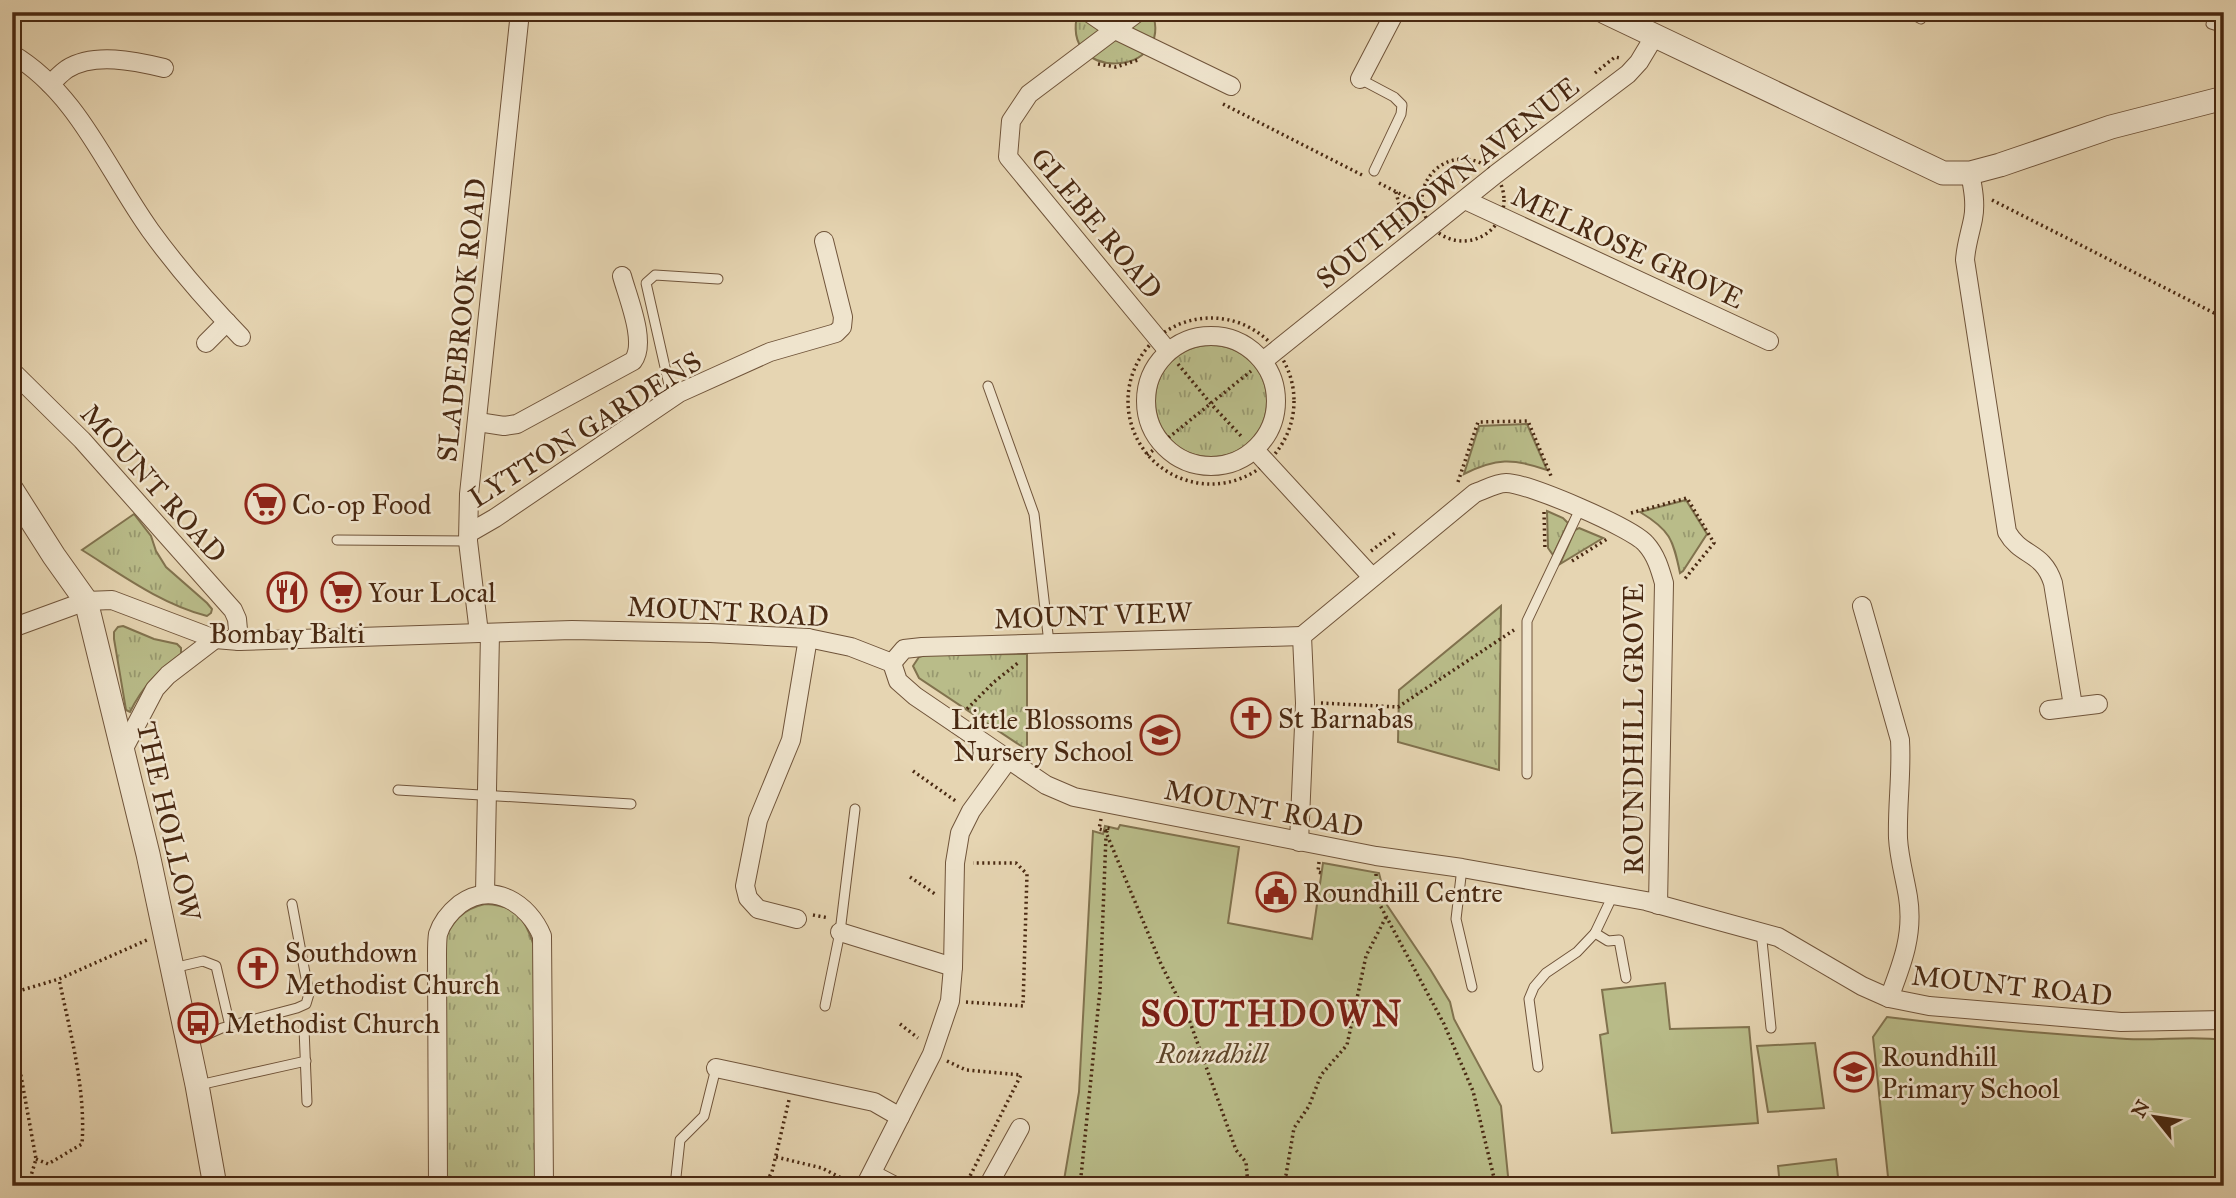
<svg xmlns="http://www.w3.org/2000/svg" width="2236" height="1198" font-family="'IM FELL Great Primer',serif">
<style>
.grass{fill:url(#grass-tufts);stroke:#81724e;stroke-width:2}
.green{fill:#b9bc89;stroke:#81724e;stroke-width:2}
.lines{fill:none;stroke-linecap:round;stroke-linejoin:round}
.service-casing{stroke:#70543a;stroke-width:11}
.minor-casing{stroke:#70543a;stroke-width:20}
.tertiary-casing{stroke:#70543a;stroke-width:25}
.path{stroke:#492912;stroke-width:3.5;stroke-dasharray:2 3.5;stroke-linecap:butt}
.service{stroke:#efe4cd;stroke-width:9}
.minor{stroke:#efe4cd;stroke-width:18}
.tertiary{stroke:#efe4cd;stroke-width:23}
.labels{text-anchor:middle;stroke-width:5;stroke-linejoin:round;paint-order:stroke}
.street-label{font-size:28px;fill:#492912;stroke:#efe4cd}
.poi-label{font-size:28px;fill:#492912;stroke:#efe4cd;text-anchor:start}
.park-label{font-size:28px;font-style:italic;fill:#5f462a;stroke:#efe4cd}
.district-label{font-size:35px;font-weight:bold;letter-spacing:2px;fill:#7a1f14;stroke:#efe4cd}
</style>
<defs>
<pattern id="grass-tufts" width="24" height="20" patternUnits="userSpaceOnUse" patternTransform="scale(1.75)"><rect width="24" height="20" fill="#b9bc89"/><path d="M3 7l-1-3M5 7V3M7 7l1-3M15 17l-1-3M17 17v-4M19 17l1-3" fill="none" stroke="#98996f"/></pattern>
</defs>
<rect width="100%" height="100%" fill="#e6d5b2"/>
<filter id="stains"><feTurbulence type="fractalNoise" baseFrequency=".00286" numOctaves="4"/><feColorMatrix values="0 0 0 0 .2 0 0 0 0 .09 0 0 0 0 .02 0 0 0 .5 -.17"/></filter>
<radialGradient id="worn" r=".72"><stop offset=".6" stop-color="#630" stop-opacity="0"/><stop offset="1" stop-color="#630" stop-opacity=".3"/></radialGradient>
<g class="grass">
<path d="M1078,12H1152C1176,77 1058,84 1078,12Z"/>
<circle cx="1211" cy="401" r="56"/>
<path d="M1527,424L1547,470C1513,458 1496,458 1464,474L1479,426Z"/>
<path d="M1686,500L1707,534L1683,571L1680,573C1673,539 1670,530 1640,512Z"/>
<polygon points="1547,511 1563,518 1568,523 1553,555 1548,548"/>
<path d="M134,514L151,536L156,551L166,567L207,603L212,609L211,613L207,616C161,604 122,575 82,550Z"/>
<polygon points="1579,528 1603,538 1560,564 1575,530"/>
<polygon points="1501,606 1499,770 1398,742 1399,690"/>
<path d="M123,626L154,639L177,644L181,648V654C159,670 142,687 130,712L126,710L114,639V632L118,627Z"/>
<polygon points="1027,654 1027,750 919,678 913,666 919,657 925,655"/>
<path d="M485,904C516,905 525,918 534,946L536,1186H446L443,942C453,921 462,909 485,904Z"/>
</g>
<g class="green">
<polygon points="1120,825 1239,847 1228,923 1312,939 1323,863 1379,873 1387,905 1430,969 1450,1002 1454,1019 1501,1106 1509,1186 1063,1186 1079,1092 1093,831 1103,834 1105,826 1118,829"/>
<polygon points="1665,983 1670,1029 1749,1027 1758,1123 1612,1133 1600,1035 1608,1033 1602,990"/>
<path d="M1887,1017C1967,1027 2047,1034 2127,1039C2159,1041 2192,1035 2224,1040V1186H1889L1873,1037Z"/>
<polygon points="1815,1043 1824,1108 1768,1112 1757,1046"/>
<polygon points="1836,1159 1839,1186 1780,1186 1778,1166"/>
</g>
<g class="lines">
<g class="service-casing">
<g id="service">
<polyline points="1908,12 1921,19"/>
<polyline points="2211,24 2224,28"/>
<polyline points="1360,79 1394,97 1402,105 1401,114 1374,171"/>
<polyline points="988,386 1034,514 1049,643"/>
<polyline points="672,398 646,283 655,275 718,279"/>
<polyline points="12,399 16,396"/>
<polyline points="337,540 468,541"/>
<polyline points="1527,774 1527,621 1580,509"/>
<polyline points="398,790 631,804"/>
<polyline points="1462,868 1456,919 1472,987"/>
<polyline points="1613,895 1595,933 1608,941 1619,940 1626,978"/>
<polyline points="1761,931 1771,1028"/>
<polyline points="173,968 203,961 216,966 230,1026"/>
<polyline points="825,1006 840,932 855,809"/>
<polyline points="304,1028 307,1102"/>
<polyline points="190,1042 222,1028 297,1008 306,1004 309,994 292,904"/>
<polyline points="1538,1067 1529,999 1534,987 1546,973 1577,952 1595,933"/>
<polyline points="199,1085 306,1061"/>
<polyline points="675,1186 680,1140 704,1116 716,1068"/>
</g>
</g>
<g class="minor-casing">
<g id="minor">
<polyline points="1088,12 1113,29 1231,86"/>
<polyline points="1138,12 1029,94 1011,121 1008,157 1168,351"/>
<path d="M12,54C78,93 107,170 150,230C176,266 210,305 241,337"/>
<polyline points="1360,79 1395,12"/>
<path d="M50,84C56,79 61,73 67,69C94,52 135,61 164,68"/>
<path d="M1970,173C1973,188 1976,204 1973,219C1970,234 1966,245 1965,260L2007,532C2021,557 2043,551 2053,583L2073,706"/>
<polyline points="1465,200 1769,341"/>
<circle cx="1211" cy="401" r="65"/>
<polyline points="206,343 227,322"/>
<polyline points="1263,361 1496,174 1628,74 1639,62 1654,37"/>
<polyline points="12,371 82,440 233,610 237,619 239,641"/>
<path d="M478,422L504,426L517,424L633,361C647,343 628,298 622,276"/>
<polyline points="1255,450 1372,577"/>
<polyline points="469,533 495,518 679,393 770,352 836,333 842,327 843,317 824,241"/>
<path d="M1862,606L1900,740C1902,773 1897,805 1898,838C1899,858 1905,878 1908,897C1914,934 1902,964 1889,998"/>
<polyline points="12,628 86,601 112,600 215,639 239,641 572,630 710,633 808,638 851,647 892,663 898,681 915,696 1046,785 1074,797 1376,856 1462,868 1646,901 1778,937 1862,986 1889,998 1929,1006 2121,1022 2224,1020"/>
<polyline points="479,633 468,541 469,494 520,12"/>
<polyline points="892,663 904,649 922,647 1302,636"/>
<polyline points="2049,710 2098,704"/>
<polyline points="123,750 155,689 168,675 215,639"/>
<path d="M1299,842L1305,703L1302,636L1475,493C1484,490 1496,483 1506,483C1528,483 1633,528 1646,544C1656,555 1660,569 1664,583L1658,905"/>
<polyline points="485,894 490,633"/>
<polyline points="797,919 758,909 748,898 745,886 758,820 791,740 808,638"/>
<polyline points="840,932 953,967"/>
<polyline points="716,1068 874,1102 900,1117"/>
<polyline points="872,1174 895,1186"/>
<path d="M438,1186L437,956C437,949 437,940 438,934C442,921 450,912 460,904C493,880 529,904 542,936L544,1186"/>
<polyline points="865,1186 932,1054 950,1001 953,967 955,863 960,833 971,811 1008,760"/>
<polyline points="988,1186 1020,1128"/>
</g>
</g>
<g class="tertiary-casing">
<g id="tertiary">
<polyline points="1605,12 1943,173 1970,173 2000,165 2111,127 2224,98"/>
<polyline points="12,490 54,556 86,601 148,854 197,1085 215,1186"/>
</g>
</g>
<g class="path">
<polyline points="1098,64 1116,67 1138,60"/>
<polyline points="1595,73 1615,57 1620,58"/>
<polyline points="1223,104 1362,175"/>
<circle cx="1463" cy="200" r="41"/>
<polyline points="1379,183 1422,205"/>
<polyline points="1396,192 1404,226"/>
<polyline points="1992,200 2224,318"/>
<circle cx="1211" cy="401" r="83"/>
<polyline points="1178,364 1211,404 1242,437"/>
<polyline points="1147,455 1251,371"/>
<polyline points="1458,482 1478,422 1528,421 1551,476"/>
<polyline points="1544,512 1545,550"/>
<polyline points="1631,513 1687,498 1714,543 1683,581"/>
<polyline points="1371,551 1395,533"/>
<polyline points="1572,561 1607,539"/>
<polyline points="1321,703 1398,707 1514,630"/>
<polyline points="967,709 994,682 1018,663"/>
<polyline points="913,771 957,802"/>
<polyline points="1101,819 1099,829 1107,831 1107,828 1113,829"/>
<polyline points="1105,830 1161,964 1190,1022 1236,1150 1246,1162 1248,1186"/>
<polyline points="1319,862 1318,872 1322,873"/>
<polyline points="1376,874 1377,894 1380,905 1444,1024 1473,1091 1496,1186"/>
<polyline points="910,877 935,894"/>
<polyline points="813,915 829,918"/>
<polyline points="12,993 59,979 147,940"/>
<polyline points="966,1002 1023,1006 1027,874 1016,863 973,863"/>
<polyline points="900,1024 918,1038"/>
<polyline points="12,1026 36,1159 28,1186"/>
<polyline points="947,1061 966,1070 1021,1075 965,1186"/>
<polyline points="776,1157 822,1168 847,1181"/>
<path d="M36,1159L48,1164L82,1144C86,1089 70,1032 59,979"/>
<polyline points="764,1186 772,1172 789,1100"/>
<polyline points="1080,1186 1100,990 1106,836"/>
<polyline points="1282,1186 1286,1175 1294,1128 1309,1106 1321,1075 1347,1045 1366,956 1386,917"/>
</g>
<use href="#service" class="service"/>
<use href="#minor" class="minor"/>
<use href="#tertiary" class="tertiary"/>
</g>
<defs>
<g id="supermarket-ring" transform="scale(2.0125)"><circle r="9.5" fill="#efe4cd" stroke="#8f2418" stroke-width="1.5"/><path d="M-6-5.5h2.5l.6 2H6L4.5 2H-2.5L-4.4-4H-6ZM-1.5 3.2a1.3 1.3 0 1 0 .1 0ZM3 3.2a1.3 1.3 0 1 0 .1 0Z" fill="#8f2418"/></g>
<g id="restaurant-ring" transform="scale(2.0125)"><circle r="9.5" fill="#efe4cd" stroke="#8f2418" stroke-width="1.5"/><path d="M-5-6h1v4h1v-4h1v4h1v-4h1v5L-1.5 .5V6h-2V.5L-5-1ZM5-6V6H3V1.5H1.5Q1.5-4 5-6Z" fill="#8f2418"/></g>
<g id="church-ring" transform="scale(2.0125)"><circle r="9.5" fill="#efe4cd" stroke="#8f2418" stroke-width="1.5"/><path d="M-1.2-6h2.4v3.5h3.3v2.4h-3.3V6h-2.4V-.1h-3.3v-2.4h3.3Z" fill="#8f2418"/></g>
<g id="school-ring" transform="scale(2.0125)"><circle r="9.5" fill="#efe4cd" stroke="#8f2418" stroke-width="1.5"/><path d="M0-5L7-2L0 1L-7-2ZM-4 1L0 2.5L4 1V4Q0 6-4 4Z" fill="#8f2418"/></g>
<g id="civic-ring" transform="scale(2.0125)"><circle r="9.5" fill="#efe4cd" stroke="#8f2418" stroke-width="1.5"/><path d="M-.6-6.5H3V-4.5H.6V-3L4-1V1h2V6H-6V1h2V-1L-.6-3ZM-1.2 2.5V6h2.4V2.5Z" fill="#8f2418"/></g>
<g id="bus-ring" transform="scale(2.0125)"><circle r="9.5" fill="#efe4cd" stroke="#8f2418" stroke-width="1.5"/><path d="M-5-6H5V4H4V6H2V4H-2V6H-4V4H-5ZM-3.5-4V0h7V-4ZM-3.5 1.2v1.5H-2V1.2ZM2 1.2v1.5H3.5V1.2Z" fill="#8f2418"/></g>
</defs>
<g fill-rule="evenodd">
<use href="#supermarket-ring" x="265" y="504"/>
<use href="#restaurant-ring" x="287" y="592"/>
<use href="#supermarket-ring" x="341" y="592"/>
<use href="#church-ring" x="1251" y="718"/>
<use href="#school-ring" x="1160" y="735"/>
<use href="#civic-ring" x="1276" y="892"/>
<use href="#church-ring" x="258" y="968"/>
<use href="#bus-ring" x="198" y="1023"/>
<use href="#school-ring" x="1854" y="1072"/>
</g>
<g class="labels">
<g class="street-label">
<text transform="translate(1447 182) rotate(-38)" y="10">SOUTHDOWN AVENUE</text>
<text transform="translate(1097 223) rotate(50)" y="10">GLEBE ROAD</text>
<text transform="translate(1628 247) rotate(25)" y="10">MELROSE GROVE</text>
<text transform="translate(461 320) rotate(-84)" y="10">SLADEBROOK ROAD</text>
<text transform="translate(585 429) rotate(-32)" y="10">LYTTON GARDENS</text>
<text transform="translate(154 483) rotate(48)" y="10">MOUNT ROAD</text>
<text transform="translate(728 611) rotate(3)" y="10">MOUNT ROAD</text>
<text transform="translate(1093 615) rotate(-2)" y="10">MOUNT VIEW</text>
<text transform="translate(1633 729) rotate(-90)" y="10">ROUNDHILL GROVE</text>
<text transform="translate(1264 808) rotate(11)" y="10">MOUNT ROAD</text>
<text transform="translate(169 821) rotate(77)" y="10">THE HOLLOW</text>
<text transform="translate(2012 985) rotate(6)" y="10">MOUNT ROAD</text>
</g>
<g class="poi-label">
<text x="292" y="514">Co-op Food</text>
<text x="368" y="602">Your Local</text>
<text x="287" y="643" text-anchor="middle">Bombay Balti</text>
<text x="1278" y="728">St Barnabas</text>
<text x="1133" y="729" text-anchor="end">Little Blossoms<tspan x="1133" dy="32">Nursery School</tspan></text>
<text x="1303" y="902">Roundhill Centre</text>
<text x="285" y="962">Southdown<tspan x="285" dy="32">Methodist Church</tspan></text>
<text x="225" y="1033">Methodist Church</text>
<text x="1881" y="1066">Roundhill<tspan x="1881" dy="32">Primary School</tspan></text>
</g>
<g class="park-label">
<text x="1212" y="1063">Roundhill</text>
</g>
<g class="district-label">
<text x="1272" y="1026">SOUTHDOWN</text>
</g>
</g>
<rect width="2236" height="1198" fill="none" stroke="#e6d5b2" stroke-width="42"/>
<rect x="14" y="14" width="2208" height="1170" fill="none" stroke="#492912" stroke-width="3.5"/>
<rect x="21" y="21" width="2194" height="1156" fill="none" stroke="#492912" stroke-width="2"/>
<g transform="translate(2155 1117) rotate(300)" stroke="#efe4cd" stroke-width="5" paint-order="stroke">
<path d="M0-5L12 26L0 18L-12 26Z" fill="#492912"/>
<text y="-10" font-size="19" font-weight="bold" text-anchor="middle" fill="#492912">N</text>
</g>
<rect width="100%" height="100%" filter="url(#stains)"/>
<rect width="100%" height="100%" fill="url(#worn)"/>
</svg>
